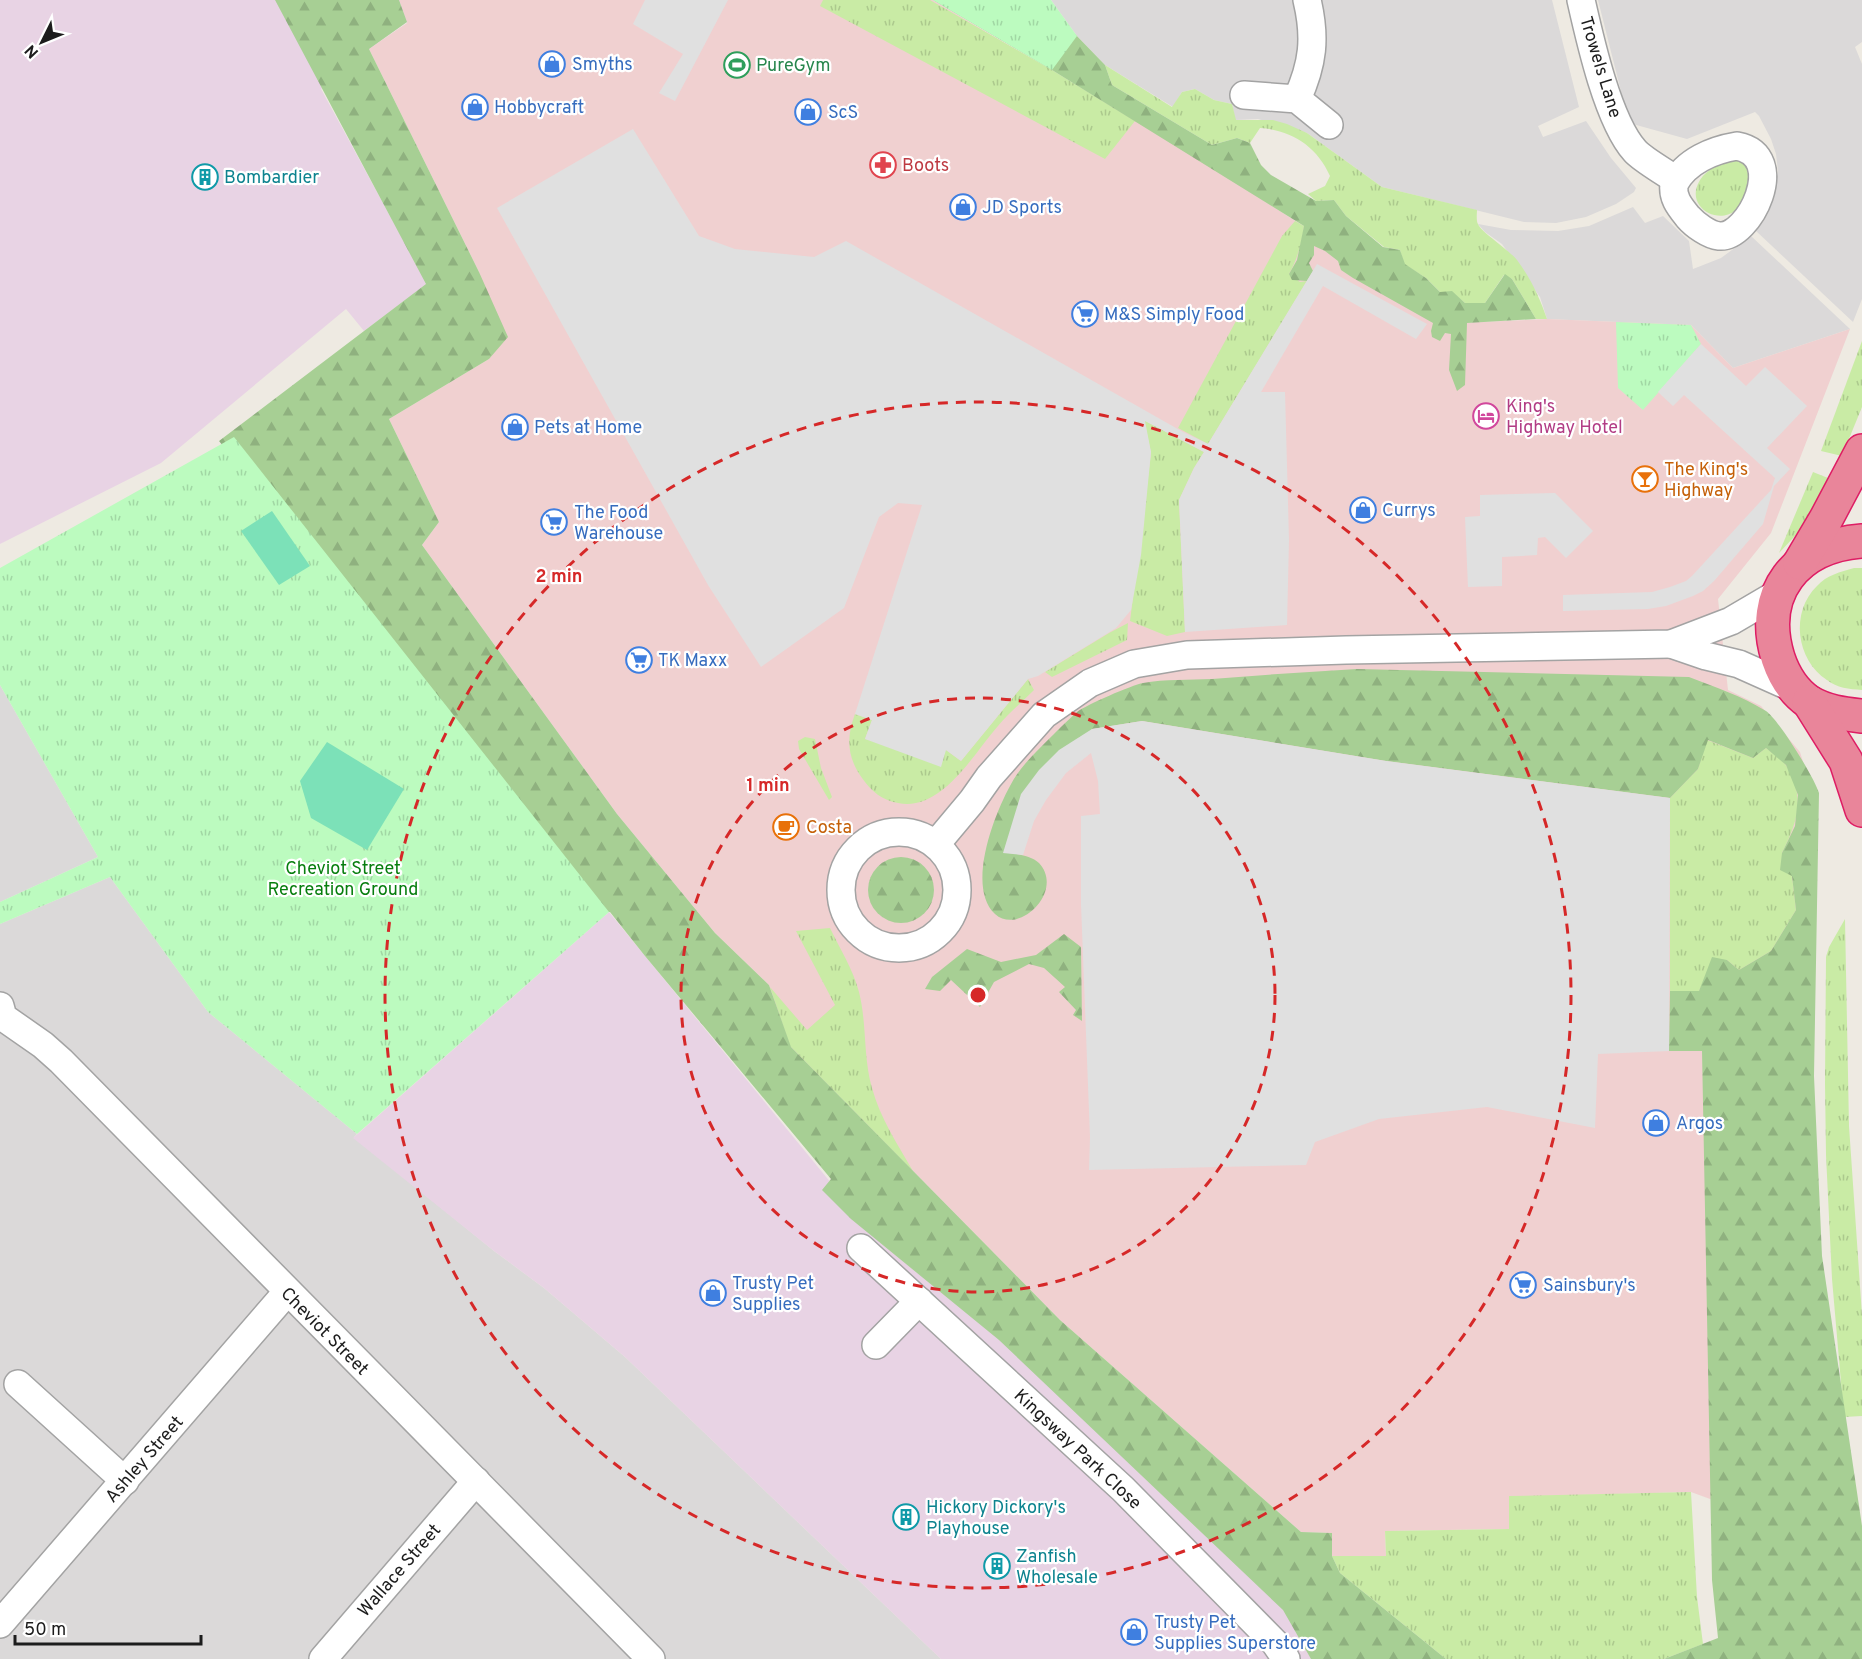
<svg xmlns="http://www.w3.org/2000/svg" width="1862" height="1659" font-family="Overpass,sans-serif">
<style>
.residential{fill:#dbd9d9}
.commercial{fill:#f0d0d0}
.industrial{fill:#e8d3e4}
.grass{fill:url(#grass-tufts)}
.forest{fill:url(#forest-firs)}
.park{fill:url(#park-tufts)}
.pitch{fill:#7ce1b8}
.parking{fill:#e0e0e0}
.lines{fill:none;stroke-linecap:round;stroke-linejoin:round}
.minor-casing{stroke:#a3a3a3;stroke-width:30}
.highway-casing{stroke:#de1d64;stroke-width:36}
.minor{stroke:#fff;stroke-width:27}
.highway{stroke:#e9859a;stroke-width:33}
.ring{fill:none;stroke:#d62828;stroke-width:3;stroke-dasharray:10 8}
.labels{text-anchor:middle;stroke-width:4.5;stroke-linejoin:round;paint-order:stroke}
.shop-label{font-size:18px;fill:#366cbe;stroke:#fff;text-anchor:start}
.leisure-label{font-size:18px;fill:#27864d;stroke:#fff;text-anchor:start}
.street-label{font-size:18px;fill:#1c1c1c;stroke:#fff}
.health-label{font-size:18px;fill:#be3a42;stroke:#fff;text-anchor:start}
.culture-label{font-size:18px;fill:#0d838f;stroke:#fff;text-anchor:start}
.hotel-label{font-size:18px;fill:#b23c85;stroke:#fff;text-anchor:start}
.food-label{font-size:18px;fill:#c56008;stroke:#fff;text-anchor:start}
.park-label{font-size:18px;fill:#077e0e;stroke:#fff}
.centre{fill:#d62828;stroke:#fff;stroke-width:3}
.ring-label{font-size:18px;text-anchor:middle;font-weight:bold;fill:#d62828;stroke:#fff;stroke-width:4.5;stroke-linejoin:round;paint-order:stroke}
</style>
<defs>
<pattern id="grass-tufts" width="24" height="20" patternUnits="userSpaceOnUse" patternTransform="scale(1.5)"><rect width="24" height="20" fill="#c9eba5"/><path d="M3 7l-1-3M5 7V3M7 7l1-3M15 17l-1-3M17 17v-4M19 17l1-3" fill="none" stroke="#acc98d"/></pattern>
<pattern id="forest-firs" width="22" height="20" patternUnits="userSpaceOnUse" patternTransform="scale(1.5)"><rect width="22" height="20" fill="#a7cf94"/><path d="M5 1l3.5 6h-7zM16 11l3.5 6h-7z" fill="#8fb17f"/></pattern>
<pattern id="park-tufts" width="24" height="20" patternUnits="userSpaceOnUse" patternTransform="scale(1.5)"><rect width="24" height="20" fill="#bcfbbf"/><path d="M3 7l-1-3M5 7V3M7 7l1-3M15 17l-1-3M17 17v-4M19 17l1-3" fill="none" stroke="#a1d7a4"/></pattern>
</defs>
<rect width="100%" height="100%" fill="#eeeae2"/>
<g class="residential">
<polygon points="1051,0 1552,0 1579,107 1538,126 1543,137 1586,121 1611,158 1636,188 1634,192 1616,204 1586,217 1556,223 1524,222 1382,187 1307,133 1258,119 1235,120 1232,104 1214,100 1195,89 1182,92 1173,107 1105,65 1077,36"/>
<polygon points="1598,0 1862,0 1862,42 1855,47 1862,64 1862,299 1853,322 1756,231 1768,212 1778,171 1776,154 1771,139 1759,116 1755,112 1687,139 1629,123"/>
<polygon points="1633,207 1645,223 1663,216 1689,241 1693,269 1721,258 1751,236 1850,329 1733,368 1691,325 1547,319 1540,297 1502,244 1485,232 1478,224 1511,230 1558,231 1589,226"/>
<polygon points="0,685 98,857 0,902"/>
<polygon points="110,877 208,1012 357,1134 354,1137 494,1251 544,1288 625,1357 941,1659 0,1659 0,924"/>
</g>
<polygon class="commercial" points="399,0 933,0 1173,143 1456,323 1547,319 1691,325 1733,368 1850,329 1771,533 1718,599 1728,690 1761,706 1800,752 1813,794 1721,1503 1691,1492 1509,1497 1509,1529 1385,1531 1386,1556 1332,1556 1332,1533 1301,1532 1060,1320 790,1046 769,985 715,933 617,814 422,545 439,522 389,419 489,359 479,272 369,49 407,23"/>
<g class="industrial">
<polygon points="0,0 399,0 407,22 369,49 321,89 427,284 364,331 346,309 161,463 0,544"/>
<polygon points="609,912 877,1239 1097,1419 1368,1659 941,1659 625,1357 544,1288 494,1251 353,1138"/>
</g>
<g class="grass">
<polygon points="823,0 930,0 1052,70 1135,121 1105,159 820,6"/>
<path d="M1105,65L1172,107L1182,92L1195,89L1214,100L1232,104L1236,120H1273L1287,124L1307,133L1382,187L1477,210C1477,213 1476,221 1478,224C1481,232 1508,249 1517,260C1530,277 1540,298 1547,319H1536L1512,279L1504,275L1485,303H1465L1452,292H1440L1426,278L1404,264L1400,250L1384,247L1346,216L1334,200L1316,201L1308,194L1325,186L1330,176C1317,146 1291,130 1260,128L1250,143L1237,138L1212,145L1112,85Z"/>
<path d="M1735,158L1747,165C1749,176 1748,183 1745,193C1736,235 1680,212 1700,180C1707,168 1724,163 1735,158Z"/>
<path d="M1295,221L1304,226C1302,243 1297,260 1289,274L1300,282L1307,281L1208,444L1178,428L1282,236Z"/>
<polygon points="1862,341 1862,407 1842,456 1821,451"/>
<polygon points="1144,420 1204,452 1194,468 1179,500 1185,632 1167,636 1130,621 1151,453"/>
<polygon points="1813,472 1833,480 1810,520 1779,553"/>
<path d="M1854,568H1862V690C1849,689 1837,688 1827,680C1796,660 1790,612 1817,586C1827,575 1840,572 1854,568Z"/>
<polygon points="1128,623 1127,640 1052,677 1045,672 1109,633"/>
<path d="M1028,679L1034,690C1022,702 1009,713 998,726C974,753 942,812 898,803C882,800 872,792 862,778C847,757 846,738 855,714L872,720L865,739L946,750L961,761Z"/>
<polygon points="805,737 815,739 821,768 832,797 829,800 799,749 798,741"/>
<path d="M1707,740L1753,758L1766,748C1772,753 1783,760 1787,767C1806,799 1797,822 1782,853L1792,876L1796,910L1771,951L1739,970L1727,960L1706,976L1699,991H1670V798L1698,769Z"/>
<polygon points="1845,919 1849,1126 1862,1315 1862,1416 1844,1417 1832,1279 1826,1155 1825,1084 1826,957 1829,947"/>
<path d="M830,928C840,949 853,969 859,992C867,1023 863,1057 872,1088C880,1118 898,1145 913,1171L790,1046L770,987L807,1030L835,1005L796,931Z"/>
<polygon points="1691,1492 1697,1597 1703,1644 1664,1659 1446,1659 1340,1573 1332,1556 1386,1556 1385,1531 1509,1529 1509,1496"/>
</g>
<g class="forest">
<polygon points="275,0 399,0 407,22 369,49 479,272 508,337 489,359 389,419 439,522 422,545 617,814 715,933 769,985 791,1047 1060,1320 1301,1532 1332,1533 1332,1556 1340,1573 1446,1659 1311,1659 1283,1610 999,1340 851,1219 822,1190 831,1179 645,956 610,912 579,912 377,636 219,441 426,284"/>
<polygon points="933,0 1075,34 1105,65 1112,85 1212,145 1237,138 1250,143 1261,165 1271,175 1316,201 1334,200 1346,216 1383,247 1400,250 1405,264 1426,278 1440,292 1452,291 1465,303 1485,303 1505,274 1512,279 1536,319 1467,323 1465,385 1457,391 1449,370 1451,334 1445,333 1440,341 1432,337 1431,331 1433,323 1353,278 1341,270 1338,261 1325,251 1314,246 1314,255 1309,263 1313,271 1307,281 1292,280 1289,274 1297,260 1304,226 1052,70"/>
<path d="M1357,669L1689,677C1715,687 1742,696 1766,711C1779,720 1814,777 1819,793L1814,1076L1822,1256L1862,1526V1659H1664L1718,1638L1712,1580L1702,1051H1669L1670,991H1699L1712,957L1727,960L1739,970L1771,951L1796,910L1792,876L1780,870L1782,853L1795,826L1798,795L1786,765L1766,748L1753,758L1708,740L1698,769L1670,798L1386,761L1142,721L1092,729L1009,853C1018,854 1032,856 1039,863C1065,891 1019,936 995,914C966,887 994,815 1010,786C1020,766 1038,750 1054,734C1061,727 1069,719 1077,712C1086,705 1132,685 1143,683C1165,679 1189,680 1212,679C1260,675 1308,672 1357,669Z"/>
<circle cx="901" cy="890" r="33"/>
<polygon points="1064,934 1081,947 1082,1021 1073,1015 1076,1010 1059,992 1065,987 1044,968 1029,964 994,982 980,1007 951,980 940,991 925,989 932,977 967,949 1001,962 1036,955"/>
</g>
<g class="park">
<polygon points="933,0 1051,0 1077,36 1052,70"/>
<polygon points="1616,322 1691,325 1701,344 1643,410 1618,388"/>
<polygon points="234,437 609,912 357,1134 208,1012 110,877 0,924 0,902 98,857 0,685 0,568"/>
</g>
<g class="pitch">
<polygon points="272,511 310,566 279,585 241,531"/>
<polygon points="327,742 404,789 367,850 311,818 300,781"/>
</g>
<g class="parking">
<polygon points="645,0 728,0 675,101 659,93 683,54 633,24"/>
<polygon points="633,129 699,236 735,249 814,257 846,241 1183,432 1208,444 1317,264 1427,324 1416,339 1323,286 1261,392 1285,392 1289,540 1287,625 1185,632 1179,500 1194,468 1204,452 1145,421 1151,452 1141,555 1131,610 1116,628 1038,676 1028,679 961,761 946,750 941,767 865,739 872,720 855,714 922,505 898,503 879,517 844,608 761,667 708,585 497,208"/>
<polygon points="1701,344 1746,386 1765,367 1807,406 1767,448 1790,469 1774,486 1763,524 1714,581 1703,591 1693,596 1666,606 1648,609 1563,611 1563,595 1652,592 1670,587 1686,581 1692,576 1771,490 1775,478 1684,395 1673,406 1658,392"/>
<polygon points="1555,493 1593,531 1566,558 1545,537 1538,538 1537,555 1502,557 1502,586 1468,587 1465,517 1480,516 1480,495"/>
<polygon points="1142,721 1386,761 1670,798 1669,1051 1598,1054 1595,1128 1487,1107 1379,1119 1315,1142 1306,1165 1089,1170 1090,1137 1081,904 1081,816 1100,814 1098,781 1091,753 1066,773 1046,800 1034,821 1023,855 1003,853 1021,794 1039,770 1059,750 1092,729"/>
</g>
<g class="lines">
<g class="minor-casing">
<g id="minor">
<path d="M1581,0C1590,40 1608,121 1635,151C1643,160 1665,172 1676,180"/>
<polyline points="1244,95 1297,99 1329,125"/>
<path d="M1297,99C1313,64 1316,38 1307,0"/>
<path d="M1737,146C1790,156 1749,239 1719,236C1709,235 1695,225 1688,217C1680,207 1672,198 1674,184C1686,161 1713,150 1737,146Z"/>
<polyline points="1671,644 1706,656 1739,664 1793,688"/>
<circle cx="899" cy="890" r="58"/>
<polyline points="936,844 972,801 989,777 1044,715 1090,683 1134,664 1187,655 1346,650 1671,644 1731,621 1777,594"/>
<polyline points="0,1006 3,1017 43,1045 61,1061 651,1659"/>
<polyline points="861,1248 1123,1489 1275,1643 1286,1659"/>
<polyline points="876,1345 919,1301"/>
<polyline points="18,1384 125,1481"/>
<polyline points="0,1624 287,1292"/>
<polyline points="323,1659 476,1481"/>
</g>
</g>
<g class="highway-casing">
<g id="highway">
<path d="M1862,541C1796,546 1758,593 1778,658C1784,676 1793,691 1809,702C1826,712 1843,714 1862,716"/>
<polyline points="1800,563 1826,519 1862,451"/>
<polyline points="1809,702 1846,761 1862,810"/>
</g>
</g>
<use href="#minor" class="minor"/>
<use href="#highway" class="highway"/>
</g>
<g class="ring">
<circle cx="978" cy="995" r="297"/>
<circle cx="978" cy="995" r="593"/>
</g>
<defs>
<g id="shop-ring" transform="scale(1.35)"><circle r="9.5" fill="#fff" stroke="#3f7fe0" stroke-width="1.5"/><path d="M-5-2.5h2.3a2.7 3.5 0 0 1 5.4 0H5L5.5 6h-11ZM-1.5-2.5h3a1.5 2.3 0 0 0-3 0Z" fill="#3f7fe0"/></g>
<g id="stadium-ring" transform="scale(1.35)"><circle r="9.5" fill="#fff" stroke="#2e9e5b" stroke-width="1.5"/><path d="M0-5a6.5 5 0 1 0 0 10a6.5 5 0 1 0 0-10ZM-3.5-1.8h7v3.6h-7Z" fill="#2e9e5b"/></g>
<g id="pharmacy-ring" transform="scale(1.35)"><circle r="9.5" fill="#fff" stroke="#e0444e" stroke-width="1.5"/><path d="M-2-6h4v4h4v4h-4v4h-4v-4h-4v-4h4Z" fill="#e0444e"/></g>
<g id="building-ring" transform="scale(1.35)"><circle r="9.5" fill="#fff" stroke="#0f9aa8" stroke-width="1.5"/><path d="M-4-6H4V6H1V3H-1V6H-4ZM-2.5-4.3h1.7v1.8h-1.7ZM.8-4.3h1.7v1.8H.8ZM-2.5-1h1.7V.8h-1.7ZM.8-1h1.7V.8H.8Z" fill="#0f9aa8"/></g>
<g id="supermarket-ring" transform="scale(1.35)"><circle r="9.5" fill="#fff" stroke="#3f7fe0" stroke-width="1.5"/><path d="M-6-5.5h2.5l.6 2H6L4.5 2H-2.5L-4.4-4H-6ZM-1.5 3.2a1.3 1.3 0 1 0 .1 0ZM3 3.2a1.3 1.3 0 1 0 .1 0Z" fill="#3f7fe0"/></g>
<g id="hotel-ring" transform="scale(1.35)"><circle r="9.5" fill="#fff" stroke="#d1479c" stroke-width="1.5"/><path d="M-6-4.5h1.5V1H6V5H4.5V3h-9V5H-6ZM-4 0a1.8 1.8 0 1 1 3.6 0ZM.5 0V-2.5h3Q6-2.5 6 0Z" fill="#d1479c"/></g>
<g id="bar-ring" transform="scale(1.35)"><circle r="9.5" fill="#fff" stroke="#e8710a" stroke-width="1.5"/><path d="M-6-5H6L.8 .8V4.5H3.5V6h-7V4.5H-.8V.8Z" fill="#e8710a"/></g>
<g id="cafe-ring" transform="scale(1.35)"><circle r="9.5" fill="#fff" stroke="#e8710a" stroke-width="1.5"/><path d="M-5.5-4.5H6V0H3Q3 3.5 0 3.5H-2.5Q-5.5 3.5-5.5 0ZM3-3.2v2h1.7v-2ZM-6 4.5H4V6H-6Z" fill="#e8710a"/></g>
</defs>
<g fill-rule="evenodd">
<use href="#shop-ring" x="552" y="64"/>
<use href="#stadium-ring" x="737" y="65"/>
<use href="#shop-ring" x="475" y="107"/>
<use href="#shop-ring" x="808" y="112"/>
<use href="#pharmacy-ring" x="883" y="165"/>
<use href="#building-ring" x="205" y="177"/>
<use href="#shop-ring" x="963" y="207"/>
<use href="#supermarket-ring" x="1085" y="314"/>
<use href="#hotel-ring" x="1486" y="416"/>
<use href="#shop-ring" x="515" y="427"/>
<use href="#bar-ring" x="1645" y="479"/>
<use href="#shop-ring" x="1363" y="510"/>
<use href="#supermarket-ring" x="554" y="522"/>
<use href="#supermarket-ring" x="639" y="660"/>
<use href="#cafe-ring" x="786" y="827"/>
<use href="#shop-ring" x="1656" y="1123"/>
<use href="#supermarket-ring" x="1523" y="1285"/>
<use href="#shop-ring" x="713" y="1293"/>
<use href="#building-ring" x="906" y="1517"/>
<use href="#building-ring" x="997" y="1566"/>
<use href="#shop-ring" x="1134" y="1632"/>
</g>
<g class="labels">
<g class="shop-label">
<text x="572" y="70">Smyths</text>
<text x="494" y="113">Hobbycraft</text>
<text x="828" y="118">ScS</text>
<text x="982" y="213">JD Sports</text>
<text x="1104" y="320">M&amp;S Simply Food</text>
<text x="534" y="433">Pets at Home</text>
<text x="1382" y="516">Currys</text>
<text x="574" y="518">The Food<tspan x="574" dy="21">Warehouse</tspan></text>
<text x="658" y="666">TK Maxx</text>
<text x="1676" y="1129">Argos</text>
<text x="732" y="1289">Trusty Pet<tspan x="732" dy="21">Supplies</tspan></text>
<text x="1543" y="1291">Sainsbury's</text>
<text x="1154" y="1628">Trusty Pet<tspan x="1154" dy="21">Supplies Superstore</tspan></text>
</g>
<g class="leisure-label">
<text x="756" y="71">PureGym</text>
</g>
<g class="street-label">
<text transform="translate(1601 67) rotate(73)" y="6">Trowels Lane</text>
<text transform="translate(325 1331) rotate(45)" y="6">Cheviot Street</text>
<text transform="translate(1078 1449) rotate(43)" y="6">Kingsway Park Close</text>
<text transform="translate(144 1459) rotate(-49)" y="6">Ashley Street</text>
<text transform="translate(399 1570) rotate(-49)" y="6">Wallace Street</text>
</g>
<g class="health-label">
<text x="902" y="171">Boots</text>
</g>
<g class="culture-label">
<text x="224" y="183">Bombardier</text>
<text x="926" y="1513">Hickory Dickory's<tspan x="926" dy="21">Playhouse</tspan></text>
<text x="1016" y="1562">Zanfish<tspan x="1016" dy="21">Wholesale</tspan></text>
</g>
<g class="hotel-label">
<text x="1506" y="412">King's<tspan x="1506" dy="21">Highway Hotel</tspan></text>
</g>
<g class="food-label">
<text x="1664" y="475">The King's<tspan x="1664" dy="21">Highway</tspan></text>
<text x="806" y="833">Costa</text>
</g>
<g class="park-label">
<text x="343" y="874">Cheviot Street<tspan x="343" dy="21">Recreation Ground</tspan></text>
</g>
</g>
<circle cx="978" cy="995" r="9" class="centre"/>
<g class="ring-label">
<text x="559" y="582">2 min</text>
<text x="768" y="791">1 min</text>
</g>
<g transform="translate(42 42) rotate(227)" stroke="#ffffff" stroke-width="4.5" paint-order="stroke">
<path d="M0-4.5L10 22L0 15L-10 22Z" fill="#1c1c1c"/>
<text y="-9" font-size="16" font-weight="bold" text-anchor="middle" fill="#1c1c1c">N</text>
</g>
<path d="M15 1635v9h186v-9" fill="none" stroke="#1c1c1c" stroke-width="3"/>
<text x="24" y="1635" font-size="18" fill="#1c1c1c" stroke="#ffffff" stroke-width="4.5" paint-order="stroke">50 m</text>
</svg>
